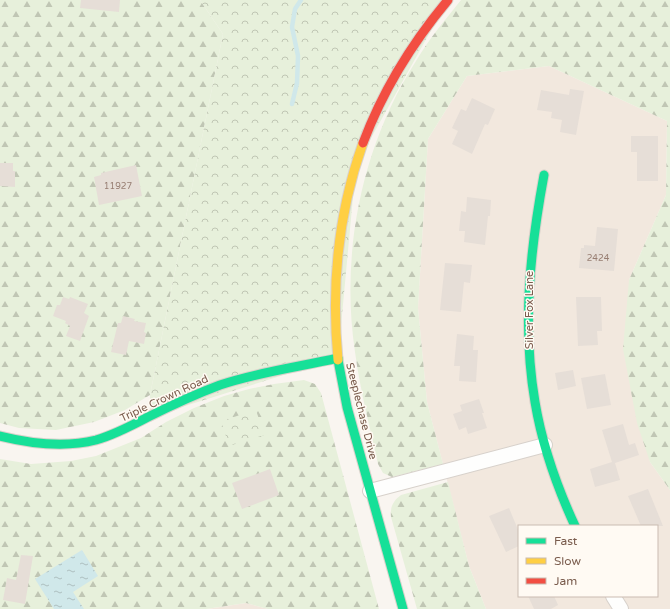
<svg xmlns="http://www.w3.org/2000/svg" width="670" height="609" font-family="'Varela Round',sans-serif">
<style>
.residential{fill:#f2e8de;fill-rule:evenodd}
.forest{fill:url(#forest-firs)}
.park{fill:url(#park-crowns)}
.water{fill:url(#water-ripples)}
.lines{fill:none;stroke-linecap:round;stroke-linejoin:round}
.stream{stroke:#d0e8ea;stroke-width:4.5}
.building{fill:#e6ded7}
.street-casing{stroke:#d7d1cb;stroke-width:16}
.fast-casing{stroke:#d9d2cb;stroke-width:11}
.slow-casing{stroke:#d9d2cb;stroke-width:11}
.jam-casing{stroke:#d9d2cb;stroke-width:11}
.street{stroke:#fefefd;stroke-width:14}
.fast{stroke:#16e098;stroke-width:9}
.slow{stroke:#ffcf43;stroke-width:9}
.jam{stroke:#f24e42;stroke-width:9}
.labels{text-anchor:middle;stroke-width:3;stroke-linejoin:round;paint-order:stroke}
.number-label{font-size:9px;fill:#977e72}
.street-label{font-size:11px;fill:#7a5c4d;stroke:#fffaf3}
</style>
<defs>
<pattern id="forest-firs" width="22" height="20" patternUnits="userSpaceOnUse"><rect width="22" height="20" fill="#e7f0db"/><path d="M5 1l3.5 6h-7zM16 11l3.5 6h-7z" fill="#c0c6b4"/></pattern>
<pattern id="park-crowns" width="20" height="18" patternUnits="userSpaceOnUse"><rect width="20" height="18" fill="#e7f0db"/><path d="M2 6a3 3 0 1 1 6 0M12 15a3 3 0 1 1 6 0" fill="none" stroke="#c0c6b4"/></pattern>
<pattern id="water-ripples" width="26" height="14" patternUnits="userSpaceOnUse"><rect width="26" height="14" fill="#d0e8ea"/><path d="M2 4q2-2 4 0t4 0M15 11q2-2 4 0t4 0" fill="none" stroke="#aebfc0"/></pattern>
</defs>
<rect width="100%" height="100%" fill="#f9f5f0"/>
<g class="residential">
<path d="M549,66L667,121L666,195L629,280L650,462L670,490V609H486L469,566L427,402L418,308L428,139L467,76ZM519,526H657V596H519Z"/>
<polygon points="246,603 268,609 207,609"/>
</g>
<g class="forest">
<polygon points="0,0 200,0 223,34 150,395 125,410 94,422 56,430 19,428 0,423"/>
<path d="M461,0H670V490L650,462L637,423L623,349L629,280L666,195L667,121L549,66L467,76L428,139L418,308L427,402L443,464L392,477L383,473L378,464C370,427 360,390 355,352C340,253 362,145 416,61C429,39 445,20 461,0Z"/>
<polygon points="304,380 315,384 321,393 379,609 268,609 246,603 206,609 0,609 0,459 31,464 71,461 96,456 141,438 166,422 194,408 224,396 249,389 274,384"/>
<path d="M448,482L469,566L486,609H417L391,517C390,507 393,501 401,495Z"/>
</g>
<g class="park">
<polygon points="200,0 448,0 356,165 338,358 150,417 150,395 223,34"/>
<polygon points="256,410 264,435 229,446 221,421"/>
</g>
<polygon class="water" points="82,550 98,576 73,592 84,609 54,609 35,579"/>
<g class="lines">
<polyline class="stream" points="292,104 297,83 298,56 292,27 295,9 301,0"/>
</g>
<g class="building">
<polygon points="81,0 120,0 119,12 80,8"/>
<polygon points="570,89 584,91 576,135 560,132 562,120 551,118 552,112 537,110 541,90 569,95"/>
<polygon points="472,98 495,109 488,125 485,124 472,154 452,144 458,131 452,128 461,109 466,111"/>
<polygon points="631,136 658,136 658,181 637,181 637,152 631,152"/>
<polygon points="0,163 13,163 13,171 15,171 15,187 0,186"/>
<polygon points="136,165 142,196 99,205 94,177 101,175 101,173"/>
<polygon points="467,197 491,200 490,216 488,216 485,245 464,242 465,231 459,231 461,211 466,212"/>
<polygon points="597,227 618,229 614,271 579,268 581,248 584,248 584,245 595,246"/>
<polygon points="445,263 472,265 470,283 464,282 461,312 440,310"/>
<polygon points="63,297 69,299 70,297 88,304 84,313 89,316 80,341 66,336 70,326 65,323 66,321 53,316 57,305 60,305"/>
<polygon points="576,297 601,297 602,331 597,331 598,345 578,346"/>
<polygon points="123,316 135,319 134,321 146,323 144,332 146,333 144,344 129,341 126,355 111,352 118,323 121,323"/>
<polygon points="457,334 474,336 473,350 478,350 476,382 459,381 460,366 454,366"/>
<polygon points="573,370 576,386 558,390 555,373"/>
<polygon points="605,374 611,405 587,409 581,378"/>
<polygon points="479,399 484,413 482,413 487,428 468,434 466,427 459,430 453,414 462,411 460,405"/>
<polygon points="623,424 629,445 635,443 639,455 615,463 620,480 595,487 590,469 612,462 602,430"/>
<polygon points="270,469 279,495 242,509 232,483"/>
<polygon points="648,489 663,526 641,526 628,496"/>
<polygon points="509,508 519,532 519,546 506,552 489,516"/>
<polygon points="21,555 33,556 25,604 3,600 7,578 16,580"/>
<polygon points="528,596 554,596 558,605 551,609 534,609"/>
</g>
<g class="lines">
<g class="street-casing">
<g id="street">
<polyline points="370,491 545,445"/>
<polyline points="613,596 621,609"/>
</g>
</g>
<g class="fast-casing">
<g id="fast">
<path d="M544,175C530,250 522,326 535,402C542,444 557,487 575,526"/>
<polyline points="338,360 347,407 403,609"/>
<path d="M0,436C32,444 64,448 96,440C114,435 131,426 148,417C172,405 196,394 220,385C258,372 299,367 338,358"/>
</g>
</g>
<g class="slow-casing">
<path id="slow" d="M338,360C331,286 338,213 363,143"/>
</g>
<g class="jam-casing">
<path id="jam" d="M363,143C383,90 412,43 448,0"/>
</g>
<use href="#street" class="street"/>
<use href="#fast" class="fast"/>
<use href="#slow" class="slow"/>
<use href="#jam" class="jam"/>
</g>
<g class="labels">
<g class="number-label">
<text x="118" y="189">11927</text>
<text x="598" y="261">2424</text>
</g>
<g class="street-label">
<text transform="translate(529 310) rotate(-90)" y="4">Silver Fox Lane</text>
<text transform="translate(164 398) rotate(-25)" y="4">Triple Crown Road</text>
<text transform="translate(362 411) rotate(76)" y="4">Steeplechase Drive</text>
</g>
</g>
<rect x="518" y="525" width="140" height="72" fill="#fffaf3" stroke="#cabbb1"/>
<rect x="526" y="538" width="20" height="6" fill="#16e098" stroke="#cabbb1"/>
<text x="554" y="545" font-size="12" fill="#7a5c4d">Fast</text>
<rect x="526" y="558" width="20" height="6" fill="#ffcf43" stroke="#cabbb1"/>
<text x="554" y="565" font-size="12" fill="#7a5c4d">Slow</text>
<rect x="526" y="578" width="20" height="6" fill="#f24e42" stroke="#cabbb1"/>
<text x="554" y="585" font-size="12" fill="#7a5c4d">Jam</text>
</svg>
